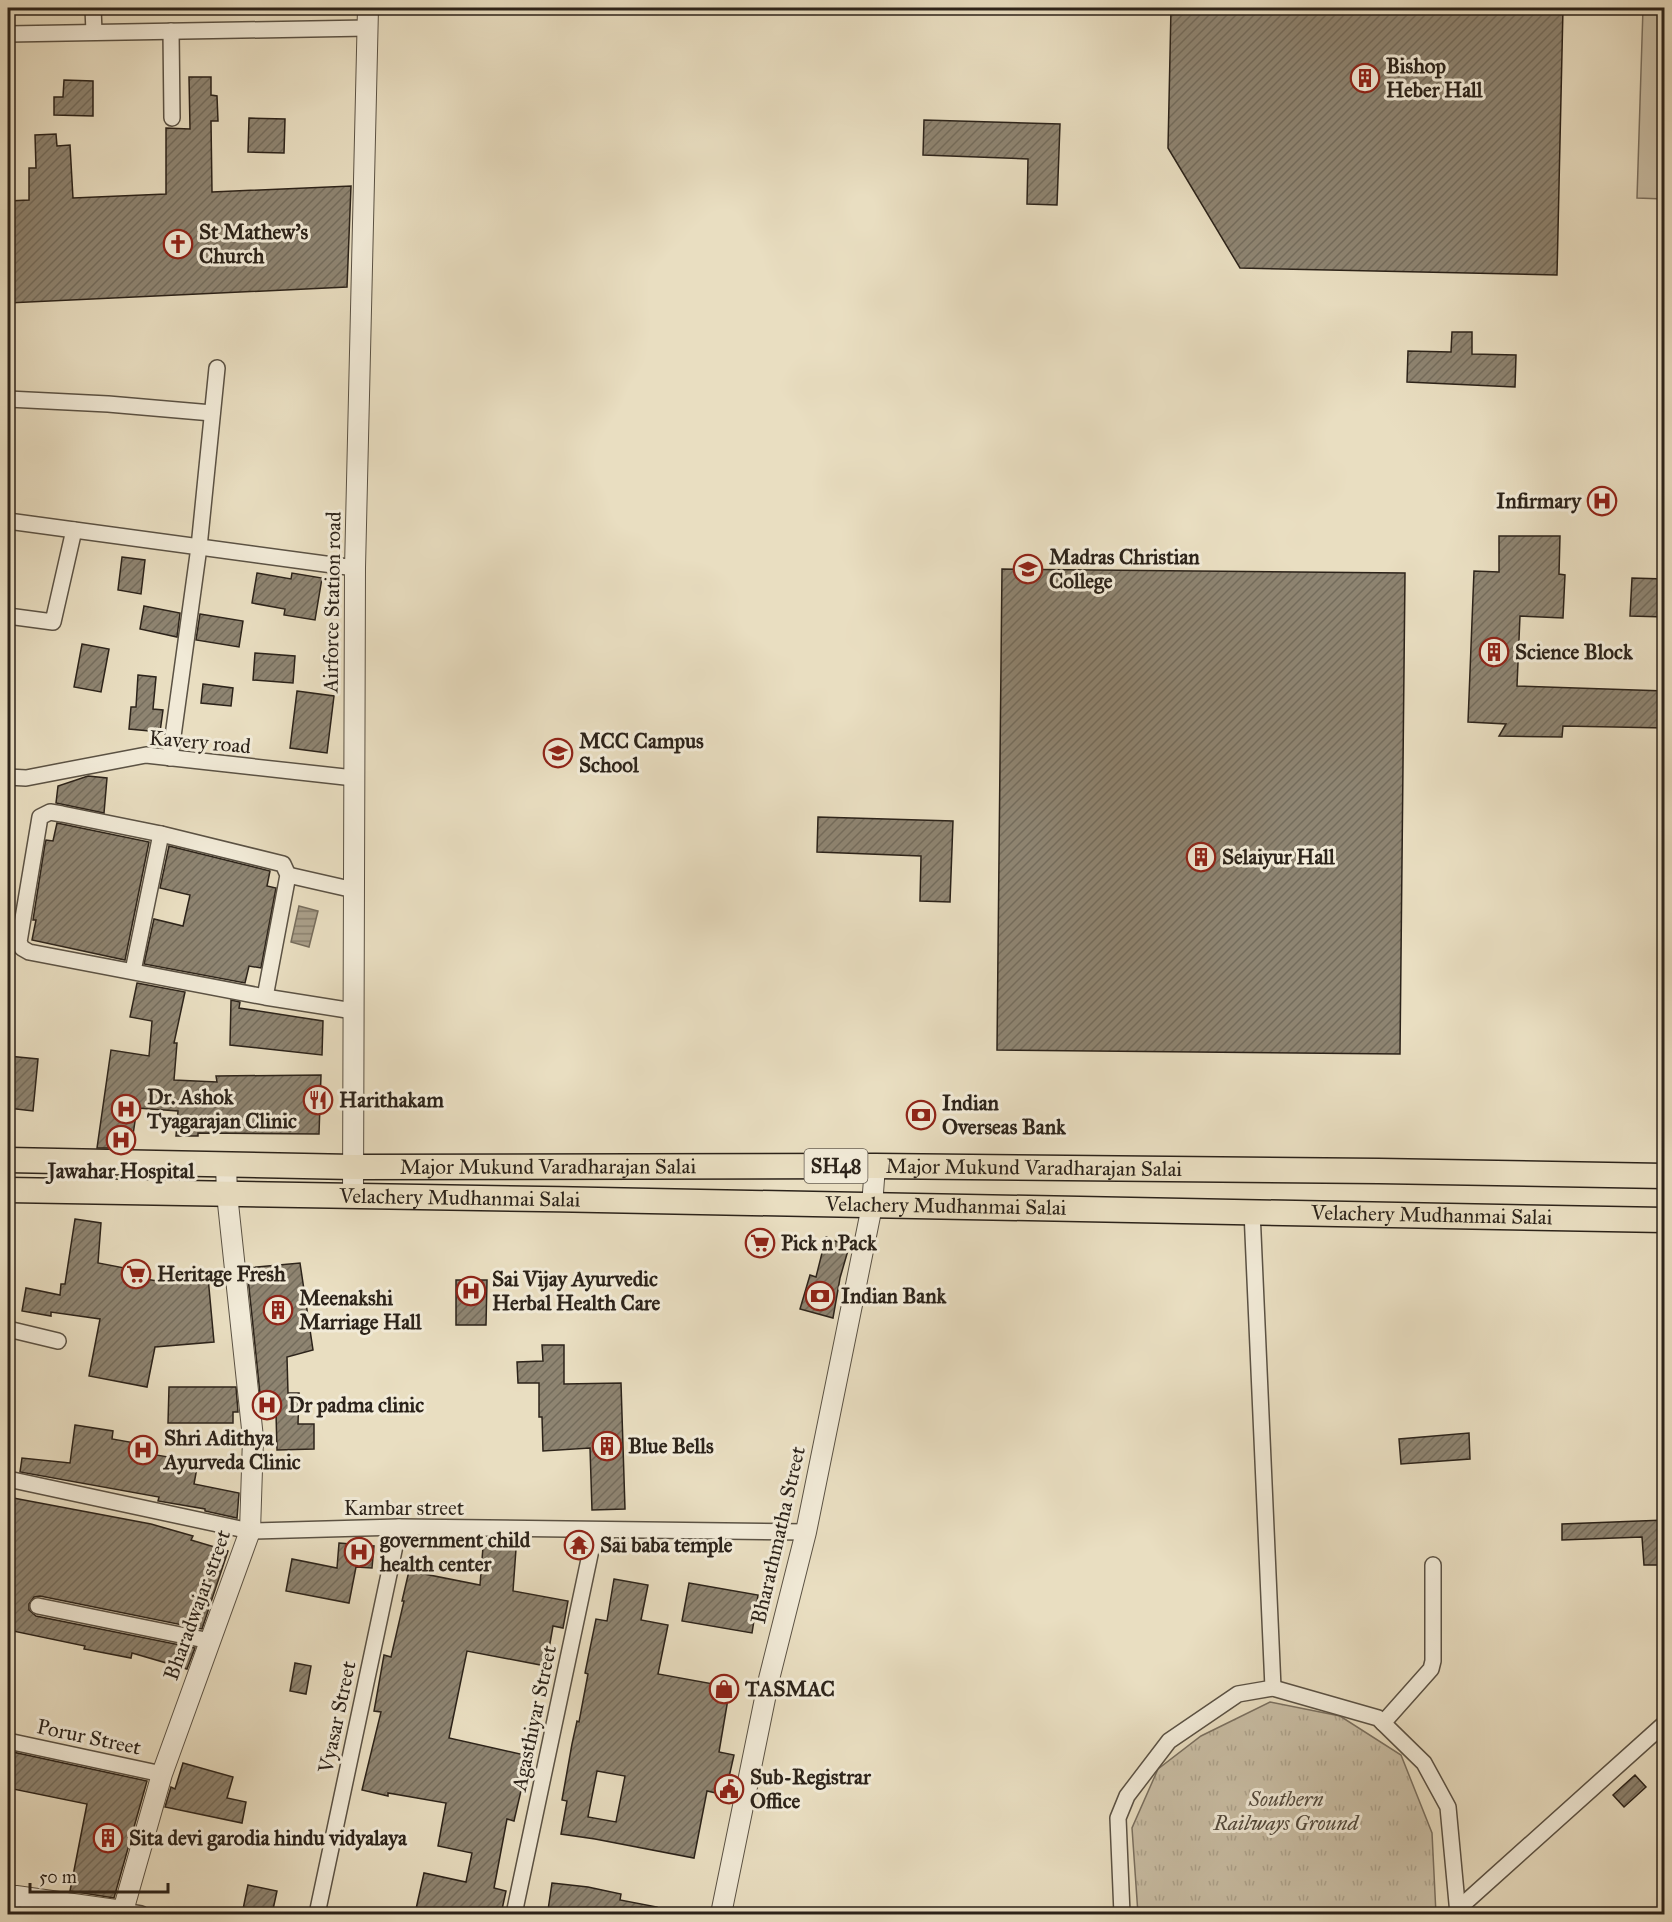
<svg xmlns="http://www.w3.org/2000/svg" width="1672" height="1922" font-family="'IM FELL Great Primer',serif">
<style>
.grass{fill:url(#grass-tufts);stroke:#7a7060;stroke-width:1.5}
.pitch{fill:#c9bea5;stroke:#7a7060;stroke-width:1.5}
.water{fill:url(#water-rules);stroke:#776d5c;stroke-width:1.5}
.building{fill:url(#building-hatch);stroke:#2c231a;stroke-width:1.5;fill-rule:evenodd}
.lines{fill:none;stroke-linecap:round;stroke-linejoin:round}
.minor-casing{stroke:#5b5244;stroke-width:18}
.tertiary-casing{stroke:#5b5244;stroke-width:22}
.primary-casing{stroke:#2c231a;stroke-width:27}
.minor{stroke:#f1ead7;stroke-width:15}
.tertiary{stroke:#f1ead7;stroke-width:20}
.primary{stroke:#e9dec1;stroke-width:24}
.labels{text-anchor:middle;stroke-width:6;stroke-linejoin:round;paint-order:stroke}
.shield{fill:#f1ead7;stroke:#675f53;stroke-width:1.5}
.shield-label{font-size:20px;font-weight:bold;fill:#2c231a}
.poi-label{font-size:21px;font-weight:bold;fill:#2c231a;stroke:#f1ead7;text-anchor:start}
.street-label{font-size:21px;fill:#2c231a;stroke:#f1ead7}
.park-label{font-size:21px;font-style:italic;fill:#534a3d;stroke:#f1ead7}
</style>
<defs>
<pattern id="grass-tufts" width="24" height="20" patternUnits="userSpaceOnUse" patternTransform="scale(1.5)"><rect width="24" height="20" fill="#c9bea5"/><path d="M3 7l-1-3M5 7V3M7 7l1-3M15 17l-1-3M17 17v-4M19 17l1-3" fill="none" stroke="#ada38d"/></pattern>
<pattern id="water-rules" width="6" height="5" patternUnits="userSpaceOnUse" patternTransform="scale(1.5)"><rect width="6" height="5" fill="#a99e88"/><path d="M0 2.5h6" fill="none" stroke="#8a806e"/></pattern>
<pattern id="building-hatch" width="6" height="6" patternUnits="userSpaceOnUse" patternTransform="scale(1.5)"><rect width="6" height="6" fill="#8e8471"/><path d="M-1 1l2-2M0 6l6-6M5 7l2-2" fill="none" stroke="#746c5c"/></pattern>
</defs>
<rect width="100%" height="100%" fill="#e9dec1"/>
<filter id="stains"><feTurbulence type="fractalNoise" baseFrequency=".00333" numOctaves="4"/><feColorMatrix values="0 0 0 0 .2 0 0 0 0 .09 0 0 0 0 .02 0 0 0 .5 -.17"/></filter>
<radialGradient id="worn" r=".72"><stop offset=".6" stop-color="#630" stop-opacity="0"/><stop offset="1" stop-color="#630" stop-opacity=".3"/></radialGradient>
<polygon class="grass" points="1270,1702 1340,1716 1401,1755 1432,1833 1436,1914 1138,1914 1132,1828 1158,1769 1201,1736"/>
<polygon class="pitch" points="1643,8 1664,8 1664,199 1637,198"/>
<polygon class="water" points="299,906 318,911 309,947 291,942"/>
<g class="building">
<polygon points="1171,8 1563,8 1557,275 1240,268 1168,148"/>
<polygon points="189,77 211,77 211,95 217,96 218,121 211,121 212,192 351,186 347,287 8,303 8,201 29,200 29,168 36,168 35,135 56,134 57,146 70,145 73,198 166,194 166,128 190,129"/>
<polygon points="64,80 93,81 93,116 54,115 54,97 63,97"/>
<polygon points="249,118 285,119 284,153 248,152"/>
<polygon points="924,120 1060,124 1057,205 1027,204 1028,159 923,155"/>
<polygon points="1452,332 1472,332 1472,354 1516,355 1515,387 1407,382 1408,351 1451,352"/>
<polygon points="1499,536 1560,536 1559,574 1565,575 1563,618 1520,616 1517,686 1665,691 1665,728 1563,726 1562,737 1499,736 1506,724 1468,722 1474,571 1499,572"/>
<polygon points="122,557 145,560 141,594 118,590"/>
<polygon points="1002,569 1405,573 1400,1054 997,1050"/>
<polygon points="257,573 291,579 292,573 322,578 315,620 284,615 285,609 252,603"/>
<polygon points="1632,578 1665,579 1665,617 1630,616"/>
<polygon points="144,606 180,613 177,637 140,629"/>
<polygon points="200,614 243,621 239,647 196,640"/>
<polygon points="82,644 109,649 101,692 74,687"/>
<polygon points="255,653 295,656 293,683 253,680"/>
<polygon points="138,675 156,677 153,709 163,710 160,732 129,729 131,707 136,707"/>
<polygon points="203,684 233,688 231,706 201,703"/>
<polygon points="297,691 334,696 327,753 290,748"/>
<polygon points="88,776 107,778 104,813 56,803 58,786"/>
<polygon points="818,817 953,821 950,902 920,901 921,856 817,852"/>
<polygon points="57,823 149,842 125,960 32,940 36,920 33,920 45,844 46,840 53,841"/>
<polygon points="169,846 270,871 267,886 276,888 261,968 249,966 245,983 144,964 154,919 183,926 190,895 160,888"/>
<polygon points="137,983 185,992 174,1043 177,1043 174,1080 217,1082 216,1076 321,1075 319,1134 198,1133 198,1136 176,1136 178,1111 137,1108 131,1148 97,1148 111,1050 149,1056 152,1021 130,1017"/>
<polygon points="231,1000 240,1002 239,1008 323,1021 322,1055 230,1045"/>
<polygon points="8,1056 38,1059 33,1111 8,1108"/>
<polygon points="75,1219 101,1223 98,1263 135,1270 134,1277 157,1281 208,1277 214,1342 155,1347 147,1387 89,1376 100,1319 51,1312 51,1316 22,1311 26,1288 60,1295 61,1284 65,1284"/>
<polygon points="826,1237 849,1247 840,1278 833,1318 800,1309 810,1275 816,1277"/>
<polygon points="300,1263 313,1350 287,1357 288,1393 299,1393 298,1424 314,1424 314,1449 277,1450 276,1413 262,1413 247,1268"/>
<polygon points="456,1280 487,1280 486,1325 456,1325"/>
<polygon points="542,1345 564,1345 564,1384 621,1383 625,1509 592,1510 590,1448 543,1451 542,1417 539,1417 539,1383 518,1383 517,1362 543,1361"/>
<polygon points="169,1387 236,1387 238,1412 233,1412 233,1423 168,1423"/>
<polygon points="75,1425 113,1431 112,1439 152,1446 150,1454 198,1462 194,1484 239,1493 237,1518 205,1511 205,1509 158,1501 159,1497 20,1472 22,1458 70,1463"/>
<polygon points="1469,1433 1470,1459 1401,1464 1399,1439"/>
<polygon points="8,1497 151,1524 193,1536 191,1540 228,1551 202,1629 40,1596 34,1597 29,1604 29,1610 36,1616 195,1648 187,1669 132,1653 131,1658 84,1649 85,1646 8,1630 8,1591 13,1562 8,1560"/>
<polygon points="1665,1520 1665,1565 1644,1565 1642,1537 1562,1540 1562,1524"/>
<polygon points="339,1543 374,1546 372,1568 356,1567 349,1603 286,1591 292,1559 337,1568"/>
<polygon points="483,1547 516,1549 513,1591 568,1601 563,1628 553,1626 546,1666 467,1651 449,1738 529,1756 514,1821 507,1819 494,1888 506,1891 501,1914 445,1914 416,1909 424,1873 466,1882 472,1853 438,1846 446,1803 388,1793 388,1796 362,1790 381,1712 374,1711 384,1655 391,1657 404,1601 402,1601 409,1571 480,1585"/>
<path d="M614,1579L648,1585L641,1620L668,1625L658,1674L730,1687L719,1752L734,1755L725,1795L707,1791L694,1858L595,1839L561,1834L567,1801L562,1800L572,1744L577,1721L579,1722L588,1674L585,1673L596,1619L607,1621ZM597,1771L625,1776L616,1822L588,1817Z"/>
<polygon points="689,1583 758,1595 752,1633 682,1621"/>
<polygon points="295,1663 311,1666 306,1694 290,1691"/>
<polygon points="8,1751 147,1781 114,1898 70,1891 87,1804 8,1788"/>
<polygon points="183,1763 233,1777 227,1798 246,1802 242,1823 165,1807 171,1787 175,1789"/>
<polygon points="1635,1775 1646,1787 1624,1807 1613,1795"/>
<polygon points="552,1883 588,1887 621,1894 620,1900 657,1907 656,1914 581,1914 548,1910"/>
<polygon points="248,1885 277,1891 272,1914 242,1914"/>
</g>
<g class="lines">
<g class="minor-casing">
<g id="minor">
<polyline points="93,8 94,32"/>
<polyline points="171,31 172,118"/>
<polyline points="8,34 368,28"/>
<polyline points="8,399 108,404 212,413"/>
<polyline points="8,521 355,568"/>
<polyline points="8,616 53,622 74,530"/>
<polyline points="170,758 199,547 217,368"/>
<polyline points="8,777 26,778 146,755 354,778"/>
<polyline points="288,875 354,890"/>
<polyline points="133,971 161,834"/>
<polyline points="265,997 288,875 283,864 161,834 62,814 50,812 40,817 19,942 22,948 29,952 265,997 353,1011"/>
<polyline points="1252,1211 1273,1688"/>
<polyline points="8,1329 58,1341"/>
<polyline points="8,1479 250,1531 399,1527 806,1532"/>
<polyline points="38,1606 210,1641"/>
<polyline points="1383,1723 1431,1669 1433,1661 1433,1565"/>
<polyline points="8,1741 162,1774"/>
<polyline points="1458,1909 1664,1724"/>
<polyline points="122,1914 123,1911 141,1914"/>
<polyline points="317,1914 399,1527"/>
<polyline points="514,1914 595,1531"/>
<polyline points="1122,1914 1118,1818 1127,1796 1169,1741 1238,1694 1273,1688 1378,1718 1424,1763 1448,1807 1458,1914"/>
</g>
</g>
<g class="tertiary-casing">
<g id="tertiary">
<polyline points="353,1197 355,568 368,8"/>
<polyline points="8,1903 16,1896 123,1911 162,1774 250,1531 253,1438 227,1194 226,1165"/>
<polyline points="721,1914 769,1679 806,1532 872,1206 875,1166"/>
</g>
</g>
<g class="primary-casing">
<g id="primary">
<path id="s1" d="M8,1160L353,1167L875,1166L1379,1171L1664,1176"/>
<path id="s2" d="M8,1190C560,1200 1112,1207 1664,1220"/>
</g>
</g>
<use href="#minor" class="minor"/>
<use href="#tertiary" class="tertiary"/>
<use href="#primary" class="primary"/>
</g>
<defs>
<g id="building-ring" transform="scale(1.5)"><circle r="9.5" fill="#f1ead7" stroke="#8f2418" stroke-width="1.5"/><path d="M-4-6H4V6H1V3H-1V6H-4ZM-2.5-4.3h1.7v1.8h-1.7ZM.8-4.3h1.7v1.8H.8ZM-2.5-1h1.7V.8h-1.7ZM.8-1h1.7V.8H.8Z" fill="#8f2418"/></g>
<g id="church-ring" transform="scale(1.5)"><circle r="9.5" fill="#f1ead7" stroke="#8f2418" stroke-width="1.5"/><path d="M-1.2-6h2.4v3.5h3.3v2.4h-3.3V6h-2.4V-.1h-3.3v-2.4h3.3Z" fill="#8f2418"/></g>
<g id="hospital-ring" transform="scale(1.5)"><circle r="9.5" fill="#f1ead7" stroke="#8f2418" stroke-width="1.5"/><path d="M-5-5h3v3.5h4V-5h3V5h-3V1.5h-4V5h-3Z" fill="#8f2418"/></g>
<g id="university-ring" transform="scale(1.5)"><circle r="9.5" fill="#f1ead7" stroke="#8f2418" stroke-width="1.5"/><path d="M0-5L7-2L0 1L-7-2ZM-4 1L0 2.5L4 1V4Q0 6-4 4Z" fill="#8f2418"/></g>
<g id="school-ring" transform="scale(1.5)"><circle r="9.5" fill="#f1ead7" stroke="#8f2418" stroke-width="1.5"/><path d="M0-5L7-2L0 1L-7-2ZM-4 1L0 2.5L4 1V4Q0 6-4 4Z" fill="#8f2418"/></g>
<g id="restaurant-ring" transform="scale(1.5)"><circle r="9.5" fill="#f1ead7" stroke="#8f2418" stroke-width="1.5"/><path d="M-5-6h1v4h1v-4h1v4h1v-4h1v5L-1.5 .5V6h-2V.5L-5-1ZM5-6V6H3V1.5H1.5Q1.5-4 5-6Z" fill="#8f2418"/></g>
<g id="bank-ring" transform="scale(1.5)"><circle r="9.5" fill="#f1ead7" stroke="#8f2418" stroke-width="1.5"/><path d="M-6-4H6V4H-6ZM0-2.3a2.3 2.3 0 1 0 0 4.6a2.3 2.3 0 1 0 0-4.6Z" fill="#8f2418"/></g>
<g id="supermarket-ring" transform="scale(1.5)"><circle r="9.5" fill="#f1ead7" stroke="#8f2418" stroke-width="1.5"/><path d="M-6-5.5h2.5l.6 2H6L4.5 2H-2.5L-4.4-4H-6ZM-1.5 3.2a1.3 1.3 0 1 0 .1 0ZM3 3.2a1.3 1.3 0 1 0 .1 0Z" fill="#8f2418"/></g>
<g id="temple-ring" transform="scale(1.5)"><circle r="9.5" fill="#f1ead7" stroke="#8f2418" stroke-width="1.5"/><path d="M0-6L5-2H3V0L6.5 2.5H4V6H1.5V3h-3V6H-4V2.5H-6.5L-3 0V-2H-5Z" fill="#8f2418"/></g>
<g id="shop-ring" transform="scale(1.5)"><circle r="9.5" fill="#f1ead7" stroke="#8f2418" stroke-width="1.5"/><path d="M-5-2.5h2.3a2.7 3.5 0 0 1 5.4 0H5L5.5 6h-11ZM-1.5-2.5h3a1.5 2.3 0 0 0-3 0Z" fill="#8f2418"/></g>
<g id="civic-ring" transform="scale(1.5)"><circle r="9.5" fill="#f1ead7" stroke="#8f2418" stroke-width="1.5"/><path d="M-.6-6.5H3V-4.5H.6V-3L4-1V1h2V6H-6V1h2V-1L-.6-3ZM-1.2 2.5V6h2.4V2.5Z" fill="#8f2418"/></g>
</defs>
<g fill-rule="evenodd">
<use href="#building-ring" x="1365" y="78"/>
<use href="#church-ring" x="178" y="244"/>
<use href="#hospital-ring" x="1602" y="501"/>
<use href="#university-ring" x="1028" y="569"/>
<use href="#building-ring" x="1494" y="652"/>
<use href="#school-ring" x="558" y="753"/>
<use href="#building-ring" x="1201" y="857"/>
<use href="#restaurant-ring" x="318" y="1100"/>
<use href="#hospital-ring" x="126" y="1109"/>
<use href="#bank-ring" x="921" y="1115"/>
<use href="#hospital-ring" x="121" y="1140"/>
<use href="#supermarket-ring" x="760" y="1243"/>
<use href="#supermarket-ring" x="136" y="1274"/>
<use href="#hospital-ring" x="471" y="1291"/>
<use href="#bank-ring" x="820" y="1296"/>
<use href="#building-ring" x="278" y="1310"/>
<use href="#hospital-ring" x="267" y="1405"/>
<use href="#building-ring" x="607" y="1446"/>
<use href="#hospital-ring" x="143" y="1450"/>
<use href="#temple-ring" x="579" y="1545"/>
<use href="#hospital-ring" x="359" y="1552"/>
<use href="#shop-ring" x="724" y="1689"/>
<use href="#civic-ring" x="729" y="1789"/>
<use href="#building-ring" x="108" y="1838"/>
</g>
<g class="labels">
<rect class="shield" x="804.5" y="1149" width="63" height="34" rx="4.5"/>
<g class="shield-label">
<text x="836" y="1173">SH48</text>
</g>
<g class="poi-label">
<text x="1386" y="73">Bishop<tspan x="1386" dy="24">Heber Hall</tspan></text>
<text x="199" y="239">St Mathew's<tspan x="199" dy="24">Church</tspan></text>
<text x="1581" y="508" text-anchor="end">Infirmary</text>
<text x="1049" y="564">Madras Christian<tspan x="1049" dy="24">College</tspan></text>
<text x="1515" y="659">Science Block</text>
<text x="579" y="748">MCC Campus<tspan x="579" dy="24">School</tspan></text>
<text x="1222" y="864">Selaiyur Hall</text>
<text x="147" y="1104">Dr. Ashok<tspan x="147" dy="24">Tyagarajan Clinic</tspan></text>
<text x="339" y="1107">Harithakam</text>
<text x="942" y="1110">Indian<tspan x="942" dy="24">Overseas Bank</tspan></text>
<text x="121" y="1178" text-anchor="middle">Jawahar Hospital</text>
<text x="781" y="1250">Pick n Pack</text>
<text x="157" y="1281">Heritage Fresh</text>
<text x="492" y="1286">Sai Vijay Ayurvedic<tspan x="492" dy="24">Herbal Health Care</tspan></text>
<text x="841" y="1303">Indian Bank</text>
<text x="299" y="1305">Meenakshi<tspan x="299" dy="24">Marriage Hall</tspan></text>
<text x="288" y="1412">Dr padma clinic</text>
<text x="164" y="1445">Shri Adithya<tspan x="164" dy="24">Ayurveda Clinic</tspan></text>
<text x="628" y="1453">Blue Bells</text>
<text x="380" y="1547">government child<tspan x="380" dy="24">health center</tspan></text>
<text x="600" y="1552">Sai baba temple</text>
<text x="745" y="1696">TASMAC</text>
<text x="750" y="1784">Sub-Registrar<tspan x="750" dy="24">Office</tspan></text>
<text x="129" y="1845">Sita devi garodia hindu vidyalaya</text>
</g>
<g class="street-label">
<text transform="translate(332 602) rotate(-89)" y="7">Airforce Station road</text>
<text transform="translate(200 742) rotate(5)" y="7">Kavery road</text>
<text dy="7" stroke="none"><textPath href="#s1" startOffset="540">Major Mukund Varadharajan Salai</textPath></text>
<text dy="7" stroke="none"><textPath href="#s1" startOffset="1026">Major Mukund Varadharajan Salai</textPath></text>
<text dy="7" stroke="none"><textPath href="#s2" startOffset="452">Velachery Mudhanmai Salai</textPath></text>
<text dy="7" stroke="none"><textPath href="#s2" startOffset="938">Velachery Mudhanmai Salai</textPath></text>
<text dy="7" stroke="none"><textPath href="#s2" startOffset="1424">Velachery Mudhanmai Salai</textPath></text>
<text x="404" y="1515">Kambar street</text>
<text transform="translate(778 1535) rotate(-77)" y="7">Bharathmatha Street</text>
<text transform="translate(197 1605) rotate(-70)" y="7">Bharadwajar street</text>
<text transform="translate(337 1717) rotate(-78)" y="7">Vyasar Street</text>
<text transform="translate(534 1718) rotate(-78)" y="7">Agasthiyar Street</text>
<text transform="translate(89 1737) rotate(12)" y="7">Porur Street</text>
</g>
<g class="park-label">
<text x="1286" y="1806">Southern<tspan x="1286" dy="24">Railways Ground</tspan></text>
</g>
</g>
<rect width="1672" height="1922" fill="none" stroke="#e9dec1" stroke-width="30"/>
<rect x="9" y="9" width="1654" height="1904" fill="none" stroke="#2c231a" stroke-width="3"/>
<rect x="15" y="15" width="1642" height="1892" fill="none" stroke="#2c231a" stroke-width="1.5"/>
<path d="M30 1883v9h138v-9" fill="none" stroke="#2c231a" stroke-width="3"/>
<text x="39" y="1883" font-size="18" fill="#2c231a" stroke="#f1ead7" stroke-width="4.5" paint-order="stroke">50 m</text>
<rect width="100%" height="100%" filter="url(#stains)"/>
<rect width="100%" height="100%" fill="url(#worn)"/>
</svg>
